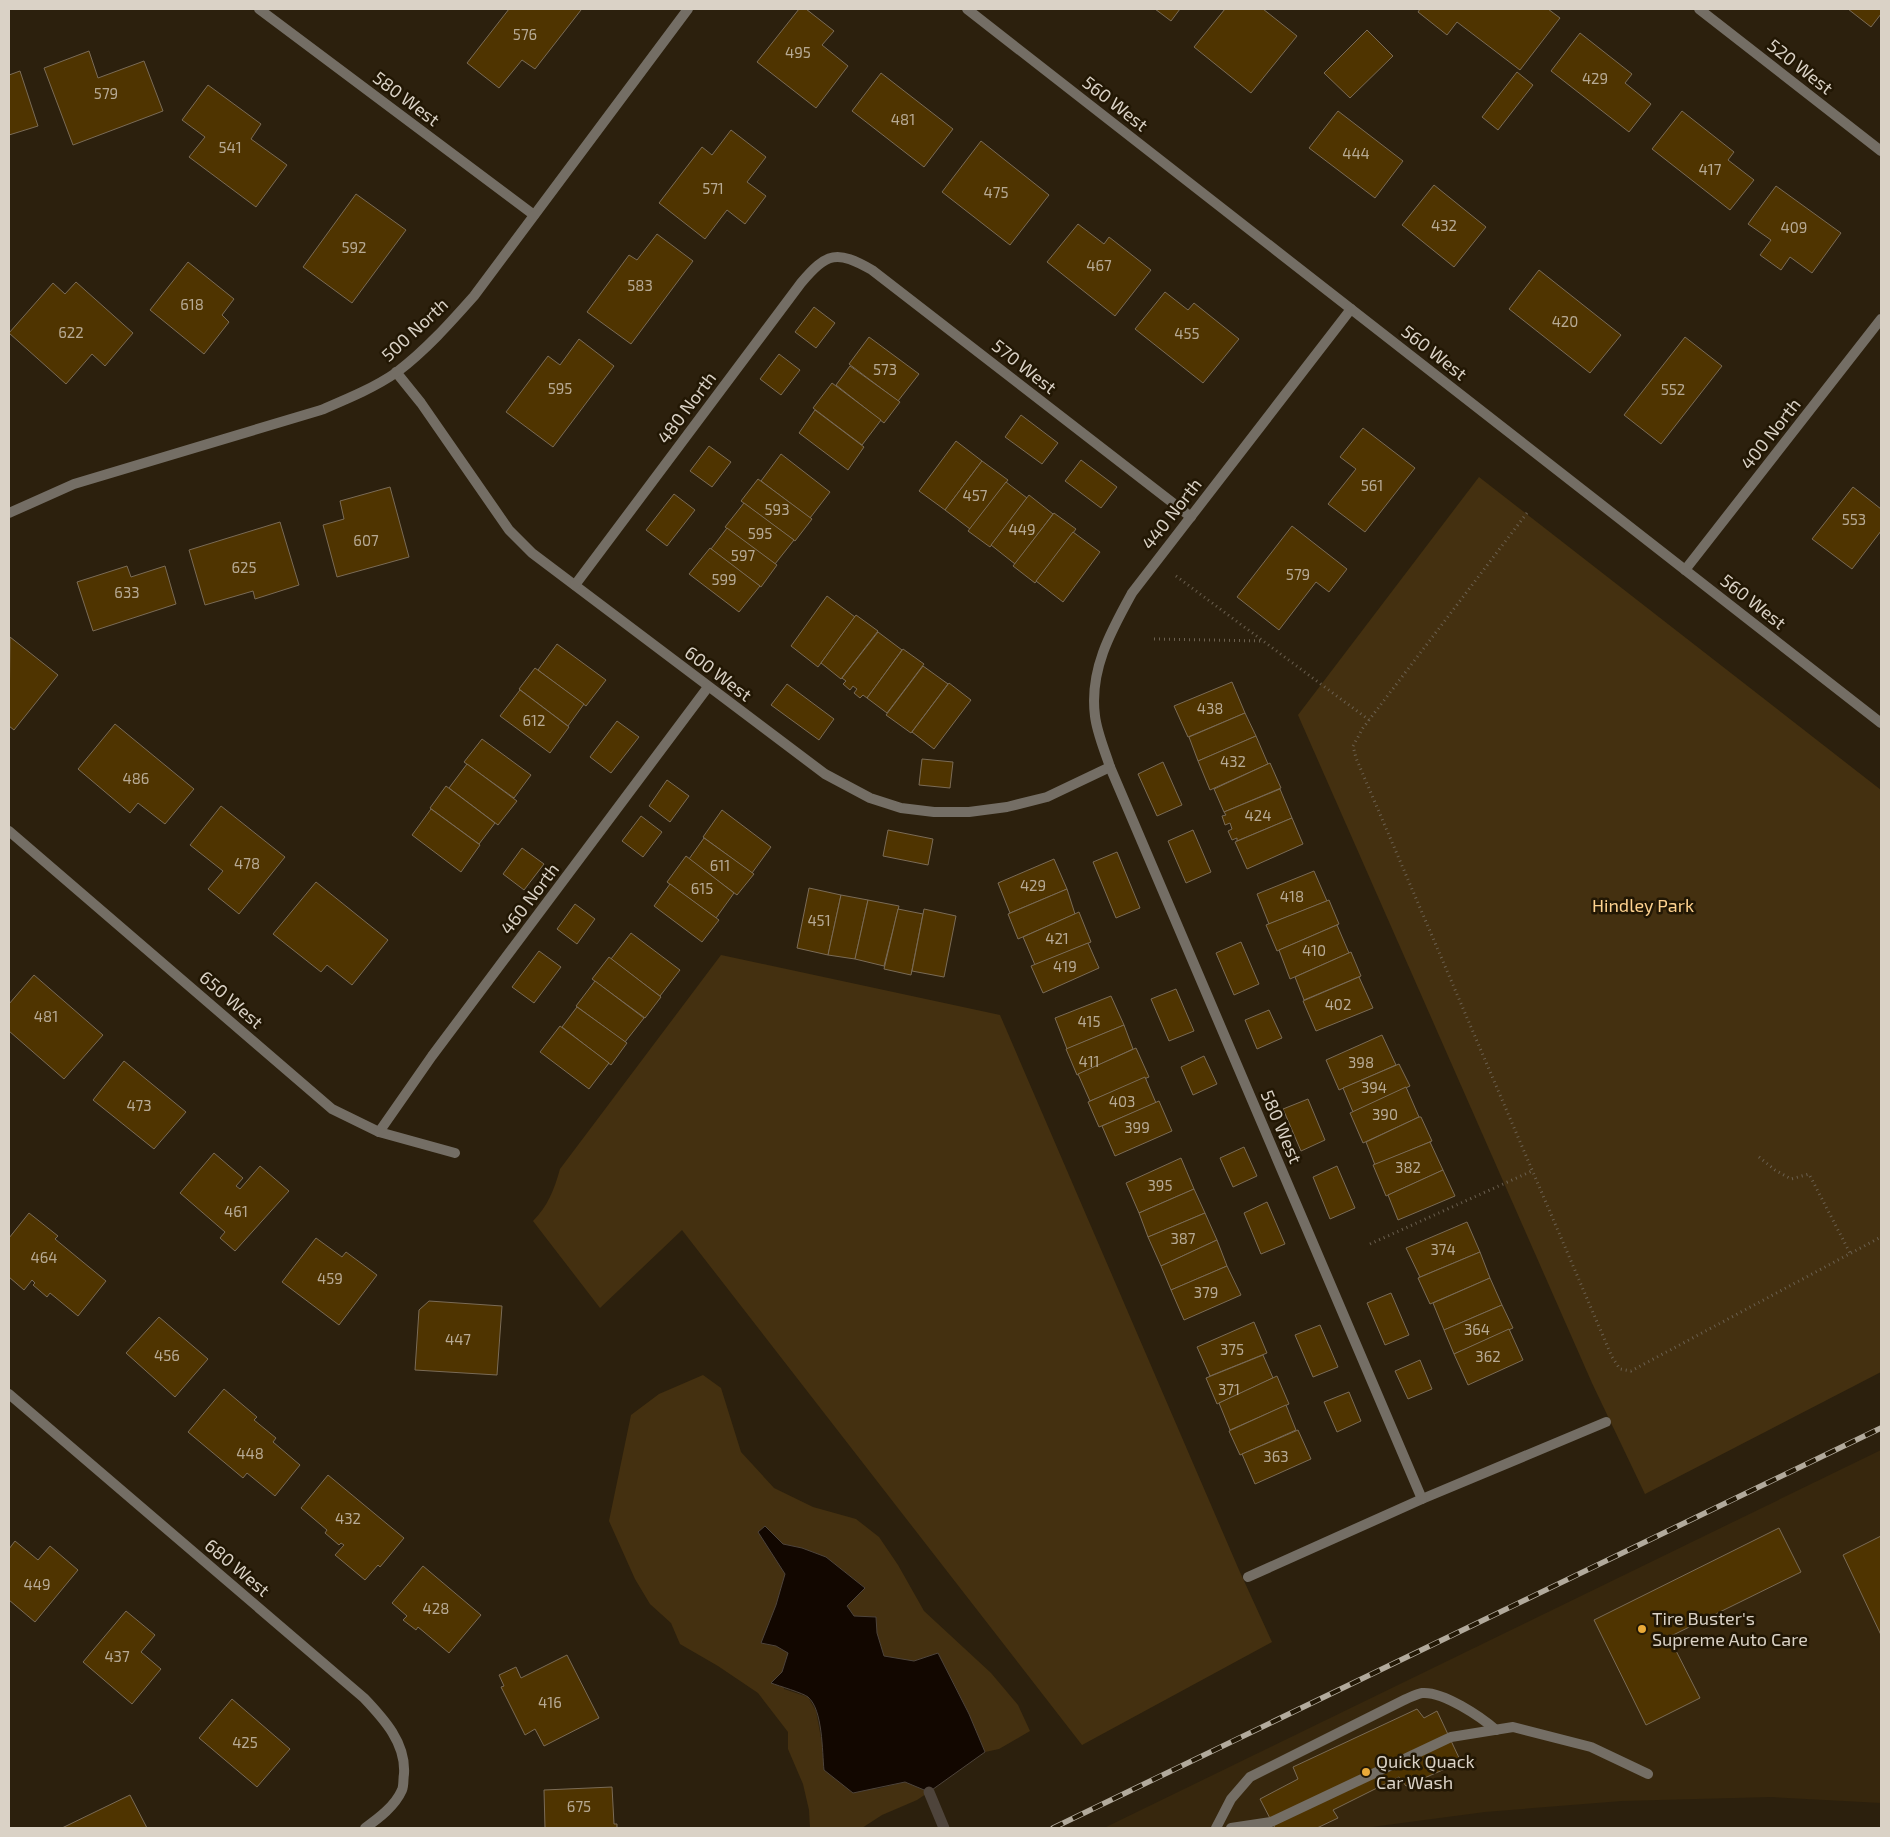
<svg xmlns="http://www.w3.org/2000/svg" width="1890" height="1837" font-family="'Exo 2',sans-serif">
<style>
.built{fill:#37270d}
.green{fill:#443010}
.water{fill:#120700;stroke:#4e443b}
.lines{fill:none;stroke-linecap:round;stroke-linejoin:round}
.stream{stroke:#4e443b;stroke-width:11}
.building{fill:#4f3400;stroke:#7a6b56}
.path{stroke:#6b6050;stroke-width:3;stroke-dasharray:1 4;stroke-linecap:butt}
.lane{stroke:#746e65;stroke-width:10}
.street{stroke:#746e65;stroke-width:10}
.rail-casing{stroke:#b2aa9c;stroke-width:5.5}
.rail{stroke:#221704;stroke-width:4;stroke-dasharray:11;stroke-linecap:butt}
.poi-dot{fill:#eaaa39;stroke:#221704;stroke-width:2}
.labels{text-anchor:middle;stroke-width:5;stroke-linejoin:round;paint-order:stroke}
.number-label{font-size:15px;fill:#b7aa94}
.street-label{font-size:18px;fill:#dad2c6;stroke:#221704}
.park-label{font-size:18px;fill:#fed28f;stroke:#221704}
.poi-label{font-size:18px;fill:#dad2c6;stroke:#221704;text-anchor:start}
</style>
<rect width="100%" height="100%" fill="#2c200d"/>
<polygon class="built" points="1881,1450 1881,1803 1771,1797 1622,1801 1485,1812 1364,1828 1104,1828"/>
<g class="green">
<polygon points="1479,477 1881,790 1881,1372 1645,1494 1592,1383 1298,715"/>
<path d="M721,955L1000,1015L1239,1570L1272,1642L1082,1745L682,1230L600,1308L533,1221C548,1206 554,1190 560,1169Z"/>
<polygon points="703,1375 721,1388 741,1452 774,1488 813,1507 856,1519 879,1537 898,1565 924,1611 991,1673 1018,1705 1030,1731 999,1749 985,1752 969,1714 943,1662 914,1661 884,1656 877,1633 876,1617 854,1616 847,1606 864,1587 826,1557 802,1548 783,1544 765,1526 758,1532 785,1574 776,1605 776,1646 788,1653 782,1672 784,1689 808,1697 816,1711 821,1738 877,1789 905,1782 929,1792 917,1800 882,1815 862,1828 810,1828 809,1810 803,1784 788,1749 788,1732 758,1693 718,1666 680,1644 671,1623 650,1604 635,1579 609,1521 631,1415 659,1394"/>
</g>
<path class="water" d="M765,1526L783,1544L802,1548L826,1557L865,1588L847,1606L854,1616L876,1617L877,1633L884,1656L914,1661L938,1653L969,1714L985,1752L929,1792L905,1782L853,1793L824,1770C822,1751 823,1710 808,1697C803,1693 779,1686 771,1683L782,1672L788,1653L776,1646L761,1643L776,1605L785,1574L758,1532Z"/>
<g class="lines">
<polyline class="stream" points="929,1792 944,1828"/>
</g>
<g class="building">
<polygon points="509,9 579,9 581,10 535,69 522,60 499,88 467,63"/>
<polygon points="799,9 806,9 834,31 822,45 848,66 816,108 757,62"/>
<polygon points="1155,9 1180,9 1171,21"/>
<polygon points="1225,9 1263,9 1297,36 1251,93 1194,47"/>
<polygon points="1420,9 1548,9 1560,18 1520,70 1457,22 1447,35 1418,12"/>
<polygon points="1848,9 1881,9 1881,14 1871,27"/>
<polygon points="1367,30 1393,56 1350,98 1324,73"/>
<polygon points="1580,33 1632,74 1625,83 1651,104 1629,132 1551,71"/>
<polygon points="89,51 98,78 144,61 163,111 73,145 44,68"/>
<polygon points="20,71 38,126 9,135 9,75"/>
<polygon points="1517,72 1533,85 1498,130 1482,117"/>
<polygon points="881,73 953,129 924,167 852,111"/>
<polygon points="208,85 261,124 251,139 287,165 256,207 189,157 205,137 182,120"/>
<polygon points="1338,111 1403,161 1375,198 1309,148"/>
<polygon points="1682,111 1734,152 1728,160 1754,180 1730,210 1652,149"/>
<polygon points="731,130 766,157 747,182 766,196 745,224 727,210 705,239 659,203 702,147 712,155"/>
<polygon points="981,141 1049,195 1010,245 942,192"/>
<polygon points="1434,185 1486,227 1454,267 1402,225"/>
<polygon points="1776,186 1841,233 1812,273 1790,257 1781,270 1760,255 1771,240 1748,224"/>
<polygon points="356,194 406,230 352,303 303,267"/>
<polygon points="1078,224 1104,244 1109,237 1151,270 1115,316 1047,262"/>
<polygon points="657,234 693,261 631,344 587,312 629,255 637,260"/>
<polygon points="188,262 234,299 222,315 229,322 204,354 150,310"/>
<polygon points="1539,270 1621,335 1590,373 1509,309"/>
<polygon points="76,282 133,333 105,366 92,354 66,384 9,333 53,283 65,294"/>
<polygon points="1165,292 1188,310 1194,303 1239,339 1203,383 1135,329"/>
<polygon points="814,307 835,323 816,348 795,332"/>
<polygon points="869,337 919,374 898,401 849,364"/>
<polygon points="1685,337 1722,366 1661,444 1624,415"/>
<polygon points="579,339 614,366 553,447 506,412 548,356 560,365"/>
<polygon points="779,354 800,370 781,395 760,379"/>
<polygon points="850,366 900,402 884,423 836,385"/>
<polygon points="832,383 881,420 862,445 813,408"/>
<polygon points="815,410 864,447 848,470 799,433"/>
<polygon points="1021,415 1058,443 1042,464 1005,437"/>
<polygon points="1363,428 1415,468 1365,532 1328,504 1356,469 1340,457"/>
<polygon points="956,441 982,461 945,510 919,491"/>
<polygon points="709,446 731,462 712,487 690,471"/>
<polygon points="781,454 830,492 810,518 761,481"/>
<polygon points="1081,460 1117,487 1101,508 1065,481"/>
<polygon points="982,461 1008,480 970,529 945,510"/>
<polygon points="758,479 812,519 795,541 741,501"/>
<polygon points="1006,482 1027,498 990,547 968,531"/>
<polygon points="390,487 409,557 337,577 323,525 344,519 340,501"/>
<polygon points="1853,487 1881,509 1881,531 1852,569 1812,539"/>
<polygon points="674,494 695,510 667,546 646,530"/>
<polygon points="1029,495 1053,514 1015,564 991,545"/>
<polygon points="744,503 794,540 775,564 725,527"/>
<polygon points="1054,513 1076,529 1035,583 1013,566"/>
<polygon points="280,522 299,585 255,599 253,591 205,605 189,550"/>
<polygon points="1292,526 1347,569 1329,592 1316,582 1279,630 1237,597"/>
<polygon points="727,528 777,565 761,587 711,549"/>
<polygon points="1073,532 1100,552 1063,602 1036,581"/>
<polygon points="710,548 760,586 739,612 689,574"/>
<polygon points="127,566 131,577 165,566 176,604 93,631 77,582"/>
<polygon points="827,596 855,617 818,667 791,646"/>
<polygon points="856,615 878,631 841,679 821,663"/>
<polygon points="878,632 902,650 867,698 863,695 860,698 854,693 857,689 853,686 850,690 843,684 846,681 842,678"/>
<polygon points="10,637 58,675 14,730 9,726"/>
<polygon points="557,644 606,680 586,706 538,670"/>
<polygon points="903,649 924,664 887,713 867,698"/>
<polygon points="923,666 948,684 911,733 886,715"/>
<polygon points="535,668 584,704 568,726 519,689"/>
<polygon points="1232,682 1245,713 1188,737 1174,706"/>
<polygon points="949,683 971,700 934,749 912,732"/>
<polygon points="787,684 834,719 819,740 771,705"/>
<polygon points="520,690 569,727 550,753 500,716"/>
<polygon points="1245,713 1256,736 1198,761 1189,737"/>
<polygon points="617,721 639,737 611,773 590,757"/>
<polygon points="115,724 194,789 165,824 138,803 130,813 78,769"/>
<polygon points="1256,736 1268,764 1210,790 1198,761"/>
<polygon points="482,739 531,775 514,798 464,762"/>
<polygon points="922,759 953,762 950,788 919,785"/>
<polygon points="1163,762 1182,805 1157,816 1138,774"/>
<polygon points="1270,763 1281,788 1224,812 1214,789"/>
<polygon points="467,764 517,801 498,825 449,788"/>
<polygon points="667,780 689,796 670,822 649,806"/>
<polygon points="446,786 495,823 479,844 430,808"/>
<polygon points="1280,789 1292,818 1237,841 1237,838 1232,840 1228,831 1232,829 1230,823 1225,825 1222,816 1226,815 1224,812"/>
<polygon points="221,806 285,857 239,914 208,889 223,871 190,845"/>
<polygon points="431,809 480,845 461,872 412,835"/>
<polygon points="722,810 771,847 752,873 703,837"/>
<polygon points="641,816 662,832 643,857 622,841"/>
<polygon points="1292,818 1303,844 1247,869 1235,842"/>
<polygon points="888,830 933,839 928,865 883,856"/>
<polygon points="1193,830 1211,872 1186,883 1168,841"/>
<polygon points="704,838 754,874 737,895 689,859"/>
<polygon points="522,848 544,864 524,890 503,874"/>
<polygon points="1117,852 1140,908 1116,918 1093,862"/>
<polygon points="686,856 734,893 716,918 667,882"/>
<polygon points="1054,859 1067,889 1010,913 998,883"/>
<polygon points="1314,871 1327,901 1269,924 1257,894"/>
<polygon points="316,882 388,940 352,985 327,965 321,972 273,934"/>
<polygon points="670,884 719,920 702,942 654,906"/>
<polygon points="809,888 841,895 828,955 797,948"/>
<polygon points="1067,889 1075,914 1018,939 1008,914"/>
<polygon points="841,895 868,900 855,959 828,955"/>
<polygon points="868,900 899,906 884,966 855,959"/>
<polygon points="1329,900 1339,924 1277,951 1266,925"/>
<polygon points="575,904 595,919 577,944 557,929"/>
<polygon points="898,909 923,914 911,975 884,969"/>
<polygon points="924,909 956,916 944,977 912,971"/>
<polygon points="1079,912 1091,942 1035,965 1023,937"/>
<polygon points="1337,925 1349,953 1290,979 1279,950"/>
<polygon points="631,933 680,970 660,996 611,959"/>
<polygon points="1241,942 1259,984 1234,995 1216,953"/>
<polygon points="1088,943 1099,968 1043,993 1031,966"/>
<polygon points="539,951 561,967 534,1003 512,987"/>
<polygon points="1351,952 1361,976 1304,1000 1295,977"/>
<polygon points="609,957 661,997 645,1018 592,979"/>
<polygon points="34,975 103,1035 64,1079 9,1031 9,1004"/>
<polygon points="1359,977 1373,1008 1316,1031 1303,1001"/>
<polygon points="595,981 644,1018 625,1042 576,1006"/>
<polygon points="1176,989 1194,1031 1169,1041 1151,999"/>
<polygon points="1111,996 1124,1025 1067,1049 1055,1018"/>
<polygon points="577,1007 627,1043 611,1065 562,1027"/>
<polygon points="1269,1010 1282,1038 1257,1049 1245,1020"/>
<polygon points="1124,1025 1133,1049 1077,1075 1066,1049"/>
<polygon points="560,1026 609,1063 589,1089 540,1052"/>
<polygon points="1382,1035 1396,1065 1339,1090 1326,1060"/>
<polygon points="1136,1048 1149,1077 1090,1101 1078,1074"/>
<polygon points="1204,1056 1217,1084 1193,1095 1181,1067"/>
<polygon points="124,1061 186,1112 154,1149 93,1100"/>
<polygon points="1399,1064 1410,1086 1353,1112 1343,1088"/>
<polygon points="1145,1077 1156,1103 1099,1127 1088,1102"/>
<polygon points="1406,1087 1419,1117 1363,1143 1350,1113"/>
<polygon points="1308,1099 1325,1140 1301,1151 1283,1109"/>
<polygon points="1159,1101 1172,1131 1115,1156 1102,1126"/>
<polygon points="1419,1117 1421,1117 1432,1141 1375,1165 1366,1142"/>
<polygon points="1430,1142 1443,1170 1386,1196 1373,1165"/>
<polygon points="1244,1147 1257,1176 1233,1187 1220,1158"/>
<polygon points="214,1153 243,1178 236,1186 240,1189 260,1166 289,1191 235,1251 220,1238 225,1232 180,1193"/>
<polygon points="1181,1158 1194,1189 1139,1213 1126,1183"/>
<polygon points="1337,1166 1355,1208 1330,1219 1313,1177"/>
<polygon points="1443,1170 1455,1196 1398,1220 1388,1195"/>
<polygon points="1194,1189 1205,1213 1148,1237 1139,1213"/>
<polygon points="1267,1202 1285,1244 1261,1254 1244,1213"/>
<polygon points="29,1213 58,1236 55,1239 106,1281 78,1316 50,1293 47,1297 33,1285 35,1283 32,1280 24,1290 9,1277 9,1238"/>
<polygon points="1205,1213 1217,1240 1161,1266 1148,1237"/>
<polygon points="1467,1222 1480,1252 1420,1277 1406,1248"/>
<polygon points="316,1238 342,1257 346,1252 377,1275 339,1325 282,1282"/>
<polygon points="1217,1240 1227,1266 1171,1290 1161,1266"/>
<polygon points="1480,1252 1490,1278 1430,1304 1418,1278"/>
<polygon points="1227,1266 1241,1295 1184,1320 1171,1290"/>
<polygon points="1490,1278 1502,1305 1444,1330 1433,1303"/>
<polygon points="1391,1293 1409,1335 1385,1345 1367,1303"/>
<polygon points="429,1301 502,1306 497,1375 415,1370 419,1310"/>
<polygon points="1502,1305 1513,1328 1454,1354 1444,1330"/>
<polygon points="159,1317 208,1359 175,1397 126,1353"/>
<polygon points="1254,1322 1267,1353 1210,1376 1197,1347"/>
<polygon points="1320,1325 1338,1367 1313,1377 1295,1335"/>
<polygon points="1509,1329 1523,1360 1468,1385 1454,1354"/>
<polygon points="1263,1355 1273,1378 1217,1404 1206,1378"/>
<polygon points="1420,1360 1432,1389 1408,1399 1395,1371"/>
<polygon points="1277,1376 1289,1404 1230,1430 1219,1403"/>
<polygon points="224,1389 257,1417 254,1420 276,1438 273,1442 300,1465 275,1496 247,1473 243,1478 188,1432"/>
<polygon points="1349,1392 1361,1421 1337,1432 1324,1402"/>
<polygon points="1286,1405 1296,1430 1240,1455 1229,1431"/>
<polygon points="1298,1430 1311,1459 1255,1484 1242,1454"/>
<polygon points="328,1475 404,1538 380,1567 378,1565 365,1580 335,1555 344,1545 341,1543 339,1545 325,1533 327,1530 301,1508"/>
<polygon points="1779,1528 1801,1572 1669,1637 1700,1698 1646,1725 1594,1620"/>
<polygon points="1881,1536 1881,1635 1843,1555"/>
<polygon points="15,1541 38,1560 50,1546 78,1570 35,1622 9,1600 9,1549"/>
<polygon points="423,1566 481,1615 449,1653 418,1627 416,1630 403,1620 407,1616 392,1603"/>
<polygon points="126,1611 155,1635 141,1652 161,1669 132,1704 83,1662"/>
<polygon points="567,1655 599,1718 544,1746 535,1729 525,1735 501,1687 504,1686 499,1675 516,1667 521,1678"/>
<polygon points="232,1699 290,1749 257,1787 199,1738"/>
<polygon points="1417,1709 1424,1718 1437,1711 1461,1762 1406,1786 1399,1777 1333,1810 1338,1818 1317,1828 1275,1828 1260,1799 1298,1779 1293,1767"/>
<polygon points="612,1787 614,1824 617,1824 617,1828 545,1828 544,1790"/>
<polygon points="130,1795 147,1828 62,1828"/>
</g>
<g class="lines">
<g class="path">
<polyline points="1527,513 1363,728 1353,746 1356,758 1612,1357 1620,1369 1631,1371 1881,1237"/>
<polyline points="1176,576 1369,720"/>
<polyline points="1154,639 1264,641"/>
<polyline points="1759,1157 1775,1170 1791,1179 1809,1174 1850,1253"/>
<polyline points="1370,1244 1532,1171"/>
</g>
<g class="lane">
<polyline points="1248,1577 1422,1499 1606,1422"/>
<path d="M1216,1828L1231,1799L1250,1777L1404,1700C1409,1698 1416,1694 1422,1693C1443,1691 1481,1717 1496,1730"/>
<polyline points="1231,1828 1271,1822 1451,1737 1513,1727 1591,1747 1648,1774"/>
</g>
<g class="street">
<polyline points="259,9 534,215"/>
<polyline points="967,9 1881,723"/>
<polyline points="1699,9 1881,151"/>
<path d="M1351,309L1132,593C1111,631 1089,670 1095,716C1097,733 1105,751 1110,767L1422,1499"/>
<polyline points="396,372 421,403 509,530 532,553 825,774 870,798 901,808 934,812 969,812 1007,807 1047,797 1110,767"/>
<path d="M9,513L74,484L321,410C347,399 374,388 397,372C426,350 450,323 474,296L688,9"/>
<polyline points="1685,570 1881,319"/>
<path d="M575,585L801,283C827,252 837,250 872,270L1191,517"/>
<polyline points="9,831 332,1109 379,1132 455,1153"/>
<polyline points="379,1132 432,1056 708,687"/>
<path d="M9,1394L364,1698C384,1719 406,1743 404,1774C403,1779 404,1785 402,1790C395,1806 379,1818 365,1828"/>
</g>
<g class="rail-casing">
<polyline id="rail" points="1053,1828 1881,1428"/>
</g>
<use href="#rail" class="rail"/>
</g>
<g class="poi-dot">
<circle cx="1642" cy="1629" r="5"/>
<circle cx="1366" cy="1772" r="5"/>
</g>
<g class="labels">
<g class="number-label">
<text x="525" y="40">576</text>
<text x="798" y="58">495</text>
<text x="1595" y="84">429</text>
<text x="106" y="99">579</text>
<text x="903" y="125">481</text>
<text x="230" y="153">541</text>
<text x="1356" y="159">444</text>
<text x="1710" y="175">417</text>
<text x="713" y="194">571</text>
<text x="996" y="198">475</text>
<text x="1444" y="231">432</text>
<text x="1794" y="233">409</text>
<text x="354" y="253">592</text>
<text x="1099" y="271">467</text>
<text x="640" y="291">583</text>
<text x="192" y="310">618</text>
<text x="1565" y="327">420</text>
<text x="71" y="338">622</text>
<text x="1187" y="339">455</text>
<text x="885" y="375">573</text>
<text x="560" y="394">595</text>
<text x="1673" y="395">552</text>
<text x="1372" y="491">561</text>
<text x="975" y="501">457</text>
<text x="777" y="515">593</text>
<text x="1854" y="525">553</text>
<text x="1022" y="535">449</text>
<text x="760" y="539">595</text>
<text x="366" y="546">607</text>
<text x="743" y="561">597</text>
<text x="244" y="573">625</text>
<text x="1298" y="580">579</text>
<text x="724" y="585">599</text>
<text x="127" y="598">633</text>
<text x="1210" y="714">438</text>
<text x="534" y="726">612</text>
<text x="1233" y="767">432</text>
<text x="136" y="784">486</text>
<text x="1258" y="821">424</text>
<text x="247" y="869">478</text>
<text x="720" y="871">611</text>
<text x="1033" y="891">429</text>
<text x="702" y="894">615</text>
<text x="1292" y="902">418</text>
<text x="819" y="926">451</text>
<text x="1057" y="944">421</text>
<text x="1314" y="956">410</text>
<text x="1065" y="972">419</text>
<text x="1338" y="1010">402</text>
<text x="46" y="1022">481</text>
<text x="1089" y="1027">415</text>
<text x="1089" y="1067">411</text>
<text x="1361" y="1068">398</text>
<text x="1374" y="1093">394</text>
<text x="1122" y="1107">403</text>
<text x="139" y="1111">473</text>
<text x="1385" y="1120">390</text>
<text x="1137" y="1133">399</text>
<text x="1408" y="1173">382</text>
<text x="1160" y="1191">395</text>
<text x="236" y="1217">461</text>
<text x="1183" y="1244">387</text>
<text x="1443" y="1255">374</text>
<text x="44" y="1263">464</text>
<text x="330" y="1284">459</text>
<text x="1206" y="1298">379</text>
<text x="1477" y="1335">364</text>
<text x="458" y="1345">447</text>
<text x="1232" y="1355">375</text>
<text x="167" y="1361">456</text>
<text x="1488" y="1362">362</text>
<text x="1229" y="1395">371</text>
<text x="250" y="1459">448</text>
<text x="1276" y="1462">363</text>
<text x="348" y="1524">432</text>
<text x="37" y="1590">449</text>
<text x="436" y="1614">428</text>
<text x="117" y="1662">437</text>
<text x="550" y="1708">416</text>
<text x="245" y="1748">425</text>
<text x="579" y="1812">675</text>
</g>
<g class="street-label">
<text transform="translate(1800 67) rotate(38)" y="6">520 West</text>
<text transform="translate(406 99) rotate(37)" y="6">580 West</text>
<text transform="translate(1115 104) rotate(38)" y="6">560 West</text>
<text transform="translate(415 330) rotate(-43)" y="6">500 North</text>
<text transform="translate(1434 353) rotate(38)" y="6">560 West</text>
<text transform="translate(1024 367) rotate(38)" y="6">570 West</text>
<text transform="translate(687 408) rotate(-53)" y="6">480 North</text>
<text transform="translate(1771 434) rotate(-52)" y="6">400 North</text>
<text transform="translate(1172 514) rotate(-52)" y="6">440 North</text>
<text transform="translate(1753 602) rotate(38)" y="6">560 West</text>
<text transform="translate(718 674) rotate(37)" y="6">600 West</text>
<text transform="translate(530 899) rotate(-53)" y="6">460 North</text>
<text transform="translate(231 1000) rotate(41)" y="6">650 West</text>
<text transform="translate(1281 1127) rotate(67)" y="6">580 West</text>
<text transform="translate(237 1568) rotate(40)" y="6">680 West</text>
</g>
<g class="park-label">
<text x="1643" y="912">Hindley Park</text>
</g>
<g class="poi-label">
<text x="1652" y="1625">Tire Buster's<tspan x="1652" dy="21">Supreme Auto Care</tspan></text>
<text x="1376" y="1768">Quick Quack<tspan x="1376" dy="21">Car Wash</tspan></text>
</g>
</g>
<rect width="1890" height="1837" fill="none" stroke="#dad2c6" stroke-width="20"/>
</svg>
